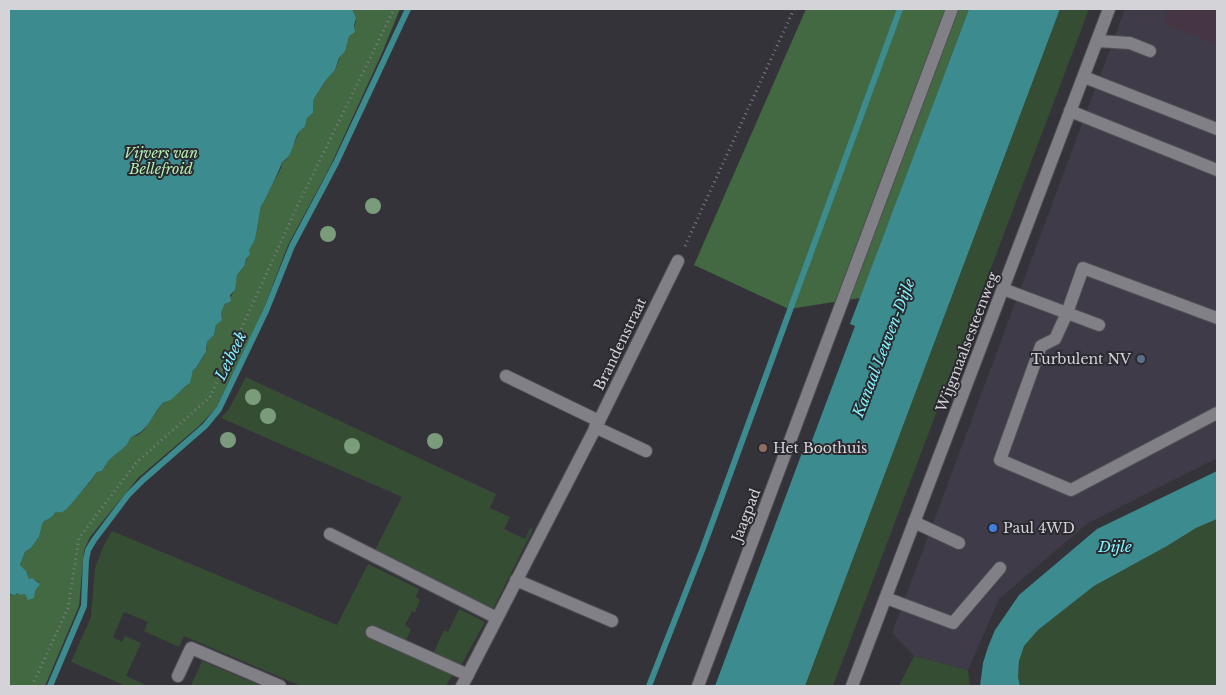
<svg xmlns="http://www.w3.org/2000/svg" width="1226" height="695" font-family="'Libre Baskerville',serif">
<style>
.built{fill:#3f3b48}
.industrial{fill:#463643}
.green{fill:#344d33}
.forest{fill:#426941}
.water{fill:#3b8b8f}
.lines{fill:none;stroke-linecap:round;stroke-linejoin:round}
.stream{stroke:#3b8b8f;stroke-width:6}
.minor-casing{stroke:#504f54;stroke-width:14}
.path{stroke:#7e7c82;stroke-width:3;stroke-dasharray:1 4;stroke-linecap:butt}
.minor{stroke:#828087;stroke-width:12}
.tree{fill:#7a9c7b}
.service-dot{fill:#5c6f8a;stroke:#2b2930;stroke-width:2}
.education-dot{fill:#8d6e63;stroke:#2b2930;stroke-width:2}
.shop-dot{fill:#3f7fe0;stroke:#2b2930;stroke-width:2}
.labels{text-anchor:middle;stroke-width:4;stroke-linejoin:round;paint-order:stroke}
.park-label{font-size:14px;font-style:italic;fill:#b3f1b0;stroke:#2b2930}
.street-label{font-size:14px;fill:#d4d3d7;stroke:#2b2930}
.poi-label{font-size:14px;fill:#d4d3d7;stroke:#2b2930;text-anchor:start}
.water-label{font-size:15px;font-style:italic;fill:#81f7fe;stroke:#2b2930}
</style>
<rect width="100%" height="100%" fill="#35333a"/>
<polygon class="built" points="1125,9 1217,9 1217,458 1088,523 999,599 968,670 914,656 892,633"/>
<polygon class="industrial" points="1168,9 1217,9 1217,44 1164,24"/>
<g class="green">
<polygon points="1060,9 1089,9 833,686 805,686"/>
<polygon points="246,377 496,494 490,508 510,517 504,529 525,539 530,528 533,529 493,609 375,550 402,497 221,418 229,409"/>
<polygon points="1217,519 1217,686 1020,686 1018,677 1019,661 1024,646 1038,630 1094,586 1167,546 1196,528"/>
<polygon points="112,531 337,625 368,564 419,589 416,597 420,600 415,612 412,611 405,625 411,629 406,641 433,654 444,630 448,632 459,609 485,622 456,674 453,673 446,686 301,686 184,636 179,647 144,631 148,622 124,612 113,637 122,642 125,636 141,643 126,676 148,686 126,686 71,662 91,617 95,568 103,547"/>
<polygon points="914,656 968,670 970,686 899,686"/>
<polygon points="202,661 262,686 191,686"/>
</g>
<g class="forest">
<path d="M352,9H400L382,53L330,167L288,245L261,316L216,408L199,426L138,478L90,537L84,550L79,606L45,686H9V594L11,595L17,593L20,595L25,594L26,595C32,592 39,590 39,582L32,579H29L27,574L20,565L25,552L31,548L39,537L43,522L52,517L56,512H61C69,507 93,480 97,472L102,471L109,460L127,445L131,437L138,435L144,430L161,405L188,385L193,370L196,368L204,356L207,349V342L214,335L216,325L222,317L220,312L233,293L237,275L245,265L250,247L255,240L261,206L281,168L282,162L287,159L300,130L305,127L307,118L313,113V102L315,97L326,80L335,70L348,36L354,28L356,21Z"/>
<polygon points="806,9 969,9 860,298 789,309 694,265"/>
</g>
<g class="water">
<path d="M9,9H352L356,18L354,26L355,32L349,36L345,51L339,58L335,70L326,80L315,97L313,102V113L307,118L305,127C291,134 297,154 282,162C281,167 264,203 261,206L255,240L249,250L250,254L246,259L245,265L237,275L235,290L230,295L231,301L225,304L221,312L222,320L216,325L214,335L207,342L206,352L196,368L193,370L190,383C183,388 178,393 172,399C169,401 165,401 162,404C151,416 149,431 131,437L127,445L109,460L102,471L97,472C94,477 68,509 64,511C61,513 59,512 56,512L52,517L43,522L39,537L31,548L25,552L20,565L26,571L29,579L32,578L40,584L35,591L34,598L28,600L25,594L20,595L17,593L15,595L9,594Z"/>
<polygon points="969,9 1060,9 805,686 715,686 806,442 811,443 855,326 850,324"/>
<polygon points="1217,471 1217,519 1196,528 1167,546 1094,586 1038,630 1024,646 1019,661 1018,677 1020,686 980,686 983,663 988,647 995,630 1019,595 1097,529"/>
</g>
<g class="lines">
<g class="stream">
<polyline points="50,686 84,606 86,560 88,550 94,540 128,495 143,480 205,426 219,409 266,311 292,246 336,163 408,9"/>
<polyline points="649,686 703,548 900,9"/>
</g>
<g class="minor-casing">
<g id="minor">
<polyline points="1097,41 1130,43 1150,51"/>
<polyline points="1084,77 1217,129"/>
<polyline points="1070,111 1217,170"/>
<polyline points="1003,289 1099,325"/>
<polyline points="1217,318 1083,268 1067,313 1055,339 1041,346 1000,460 1071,490 1217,413"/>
<polyline points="506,376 599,421"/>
<polyline points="595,427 646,451"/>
<polyline points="914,522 959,543"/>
<polyline points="330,534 497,618"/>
<polyline points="516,580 612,621"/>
<polyline points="886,598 953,623 1000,568"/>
<polyline points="372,632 468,675"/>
<polyline points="178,676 191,648 280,686"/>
<polyline points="462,686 599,421 678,261"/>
<polyline points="698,686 952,9"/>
<polyline points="852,686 1109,9"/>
</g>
</g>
<g class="path">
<polyline points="685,246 794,9"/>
<polyline points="32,686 68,608 79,538 136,463 210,397 296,209 394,9"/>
</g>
<use href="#minor" class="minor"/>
</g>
<g class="tree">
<circle cx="373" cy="206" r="8"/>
<circle cx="328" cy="234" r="8"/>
<circle cx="253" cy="397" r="8"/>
<circle cx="268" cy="416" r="8"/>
<circle cx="228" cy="440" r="8"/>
<circle cx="435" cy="441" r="8"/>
<circle cx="352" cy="446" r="8"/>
</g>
<circle class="service-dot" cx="1141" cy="359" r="5"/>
<circle class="education-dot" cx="763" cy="448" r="5"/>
<circle class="shop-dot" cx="993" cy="528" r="5"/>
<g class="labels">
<g class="park-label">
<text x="161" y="158">Vijvers van<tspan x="161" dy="16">Bellefroid</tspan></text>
</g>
<g class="street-label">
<text transform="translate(967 342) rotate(-69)" y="5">Wijgmaalsesteenweg</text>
<text transform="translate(620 344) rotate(-64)" y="5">Brandenstraat</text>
<text transform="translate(746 515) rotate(-69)" y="5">Jaagpad</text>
</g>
<g class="poi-label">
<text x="1131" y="364" text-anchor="end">Turbulent NV</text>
<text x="773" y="453">Het Boothuis</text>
<text x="1003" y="533">Paul 4WD</text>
</g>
<g class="water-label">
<text transform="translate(884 348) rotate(-69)" y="5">Kanaal Leuven-Dijle</text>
<text transform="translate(231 356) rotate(-64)" y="5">Leibeek</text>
<text x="1115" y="552">Dijle</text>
</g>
</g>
<rect width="1226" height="695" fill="none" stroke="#d4d3d7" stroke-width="20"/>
</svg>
